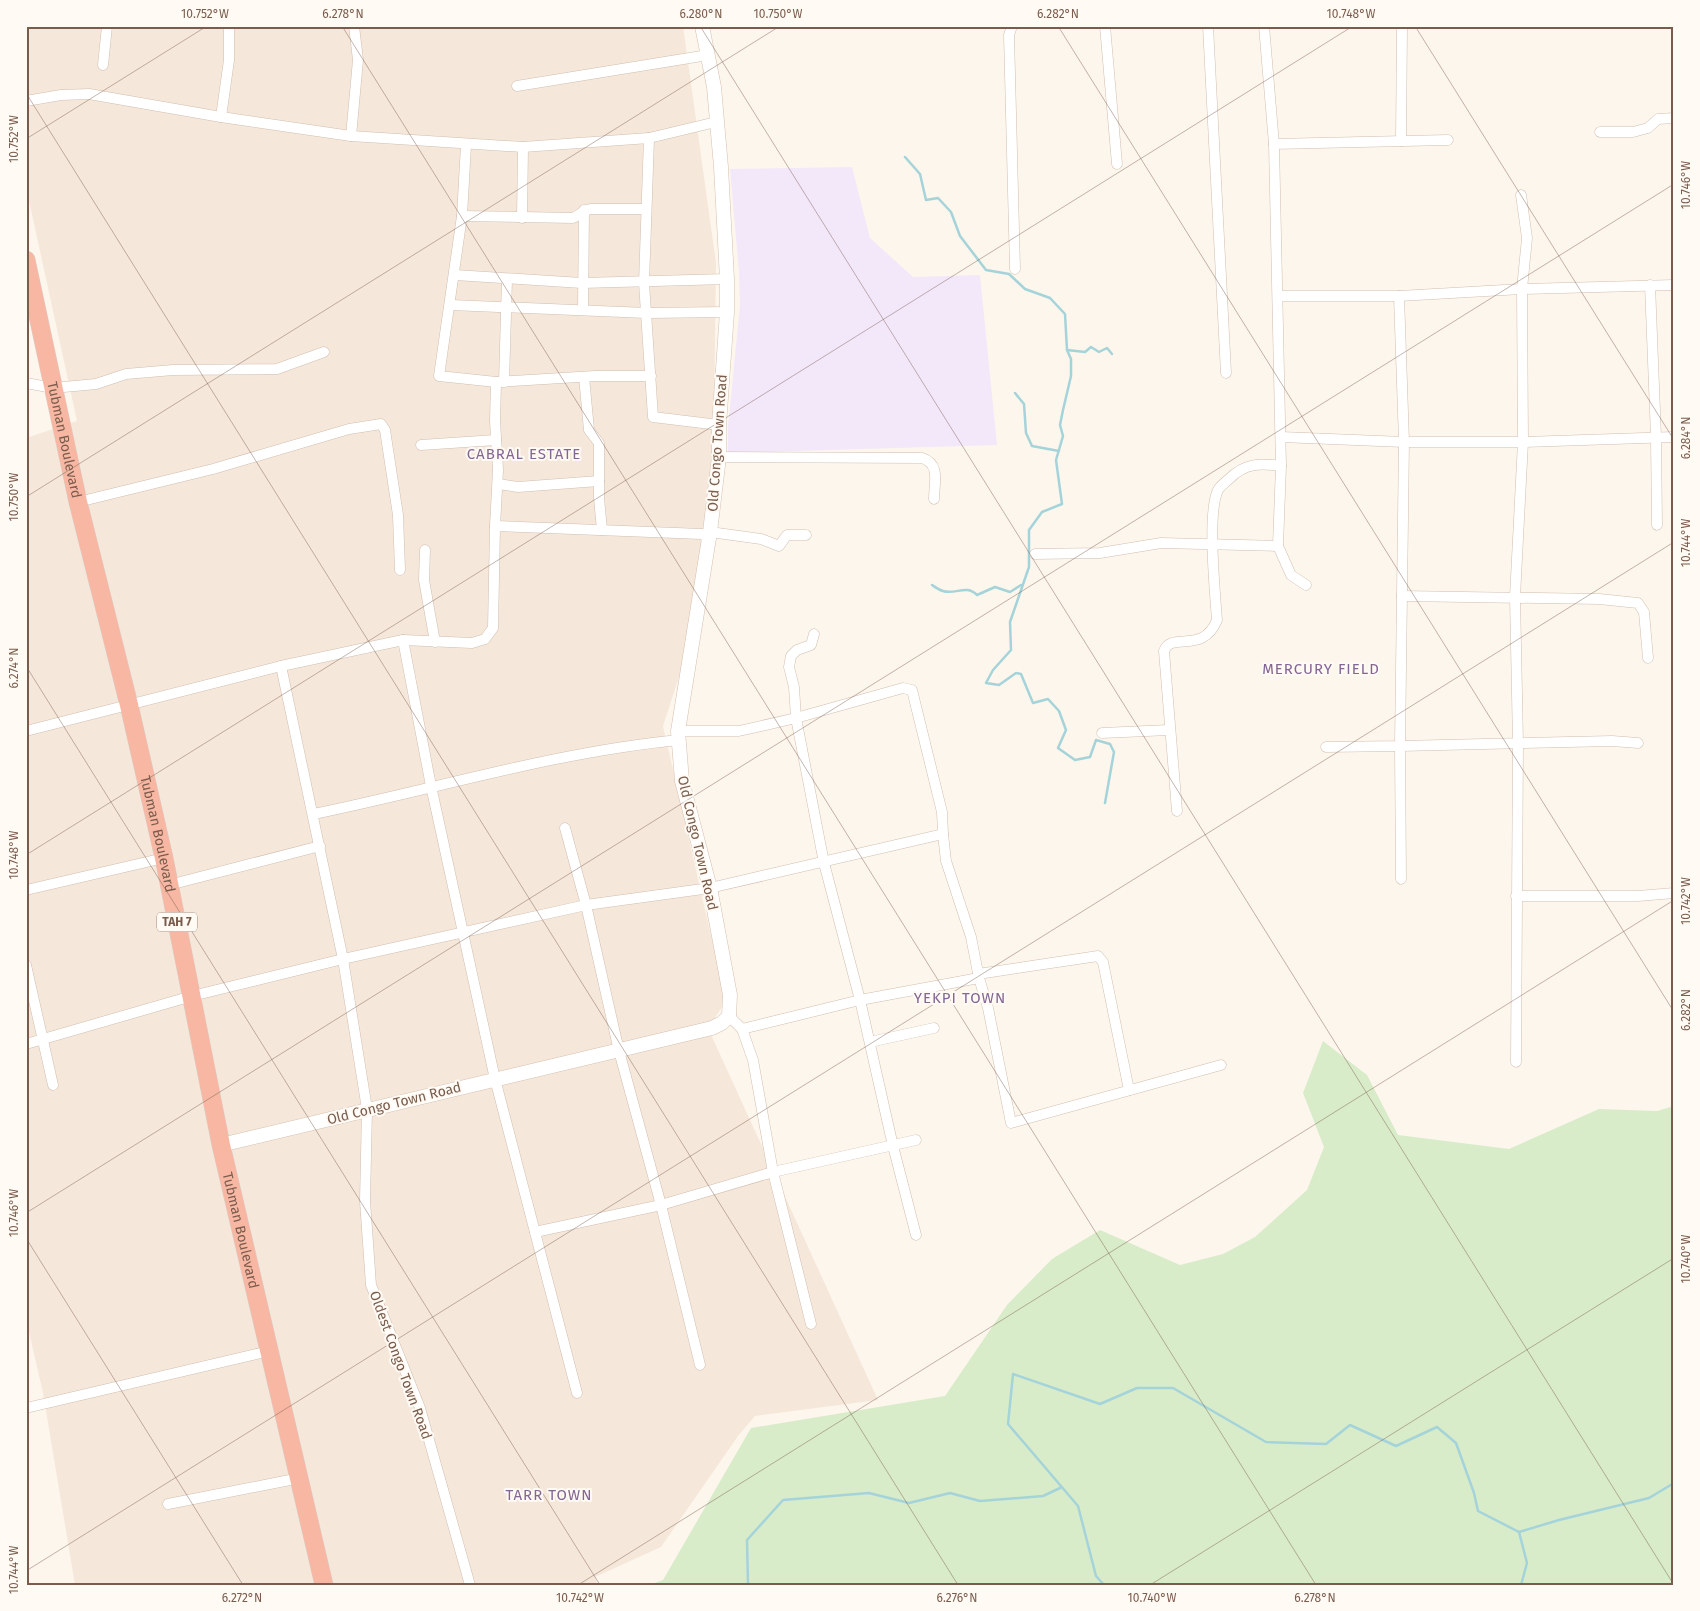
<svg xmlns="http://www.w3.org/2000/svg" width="1700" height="1611" font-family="'Fira Sans',sans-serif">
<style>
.residential{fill:#f5e8da}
.education{fill:#f3e8fa}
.green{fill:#d8ecc9}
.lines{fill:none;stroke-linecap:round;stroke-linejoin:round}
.stream{stroke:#a5d3da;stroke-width:2.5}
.street-casing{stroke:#d1beb0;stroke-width:11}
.secondary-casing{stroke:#d6c0b0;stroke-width:15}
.highway-casing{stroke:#dad1cd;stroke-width:19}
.street{stroke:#fff;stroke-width:10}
.secondary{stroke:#fff;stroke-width:14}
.highway{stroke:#f7b7a3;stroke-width:18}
.ticks{fill:none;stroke:#7a5c4d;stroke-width:1;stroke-opacity:0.45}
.labels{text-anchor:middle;stroke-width:4;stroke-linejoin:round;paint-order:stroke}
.shield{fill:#fffaf3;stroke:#a28b7f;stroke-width:1}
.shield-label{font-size:12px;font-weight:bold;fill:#7a5c4d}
.street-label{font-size:14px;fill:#7a5c4d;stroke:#fffaf3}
.neighbourhood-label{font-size:15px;letter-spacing:1px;fill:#846695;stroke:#fffaf3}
.neatline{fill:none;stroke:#7a5c4d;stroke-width:2}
.ticks-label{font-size:12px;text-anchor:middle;fill:#7a5c4d}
</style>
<rect width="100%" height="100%" fill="#fdf6ec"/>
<polygon class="residential" points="26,26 683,26 716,263 713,503 697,622 663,726 726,1001 708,1028 878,1400 755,1416 738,1436 661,1547 595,1577 597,1585 75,1585 43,1393 26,1319 26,438 77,421 26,187"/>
<polygon class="education" points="852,167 870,238 913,277 980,275 997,445 728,453 728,427 740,305 739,272 730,169"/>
<polygon class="green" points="1323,1041 1367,1075 1398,1135 1509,1149 1599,1109 1657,1111 1674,1106 1674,1585 649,1585 663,1580 751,1428 945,1396 1007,1305 1052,1259 1100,1230 1180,1265 1223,1254 1255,1237 1307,1190 1324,1147 1303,1093"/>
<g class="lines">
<g class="stream">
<polyline points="905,157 920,174 926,200 938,198 951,212 960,236 986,270 1009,274 1025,289 1050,298 1065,314 1067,350 1071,359 1071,376 1063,410 1060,425 1063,436 1056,460 1062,504 1042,512 1029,530 1029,567 1010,622 1011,650 993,670 986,683 999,685 1016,673 1021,674 1033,703 1048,699 1059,711 1066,730 1058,748 1075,760 1090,757 1096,740 1110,744 1114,752 1105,803"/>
<polyline points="1067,350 1085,352 1091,347 1099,352 1107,348 1112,354"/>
<polyline points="1015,393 1024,404 1026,433 1032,446 1059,451"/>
<path d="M932,585C935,587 939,590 943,591C956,595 966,584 977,595L995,587L1010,592L1021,585"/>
<polyline points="1519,1532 1527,1563 1521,1585"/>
<polyline points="748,1585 747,1540 783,1500 869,1493 909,1503 950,1493 980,1501 1043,1496 1060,1488"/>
<polyline points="1104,1585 1096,1576 1078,1506 1008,1424 1013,1374 1100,1404 1137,1388 1173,1388 1266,1442 1326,1444 1350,1425 1396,1446 1437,1427 1456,1443 1474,1493 1478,1511 1519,1532 1559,1520 1649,1498 1674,1483"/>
</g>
<g class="street-casing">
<g id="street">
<polyline points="1012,26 1009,35 1015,269"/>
<polyline points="1105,26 1117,164"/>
<polyline points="1208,26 1226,373"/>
<polyline points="103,65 107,26"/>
<polyline points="517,86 708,55"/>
<polyline points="26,101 61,95 89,94 221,117 351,136 523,147 649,138 716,122"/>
<polyline points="221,117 229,60 229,26"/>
<polyline points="1600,132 1633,132 1648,128 1658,119 1674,118"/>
<polyline points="351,136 358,60 354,26"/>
<polyline points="649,138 644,283 653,417 719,425"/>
<polyline points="1401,141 1402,26"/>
<polyline points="1274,144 1448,140"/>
<polyline points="466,145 462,216 439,376 496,382 595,376 651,376"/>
<path d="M462,216L573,218C580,215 583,210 591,209H645"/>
<polyline points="522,218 523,147"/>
<polyline points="455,275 582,283 727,279"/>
<polyline points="1650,285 1656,437 1657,525"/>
<polyline points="1279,296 1399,296 1522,289 1674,285"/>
<polyline points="451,305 647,313 727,312"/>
<polyline points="583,310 584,210"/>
<polyline points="584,377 589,430 599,443 599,498 602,530"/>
<polyline points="504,382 507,279"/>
<polyline points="26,383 53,388 96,384 126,374 173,370 277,369 324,352"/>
<polyline points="1281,437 1404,442 1523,442 1674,437"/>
<polyline points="421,445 496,440"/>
<path d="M719,457L922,458C941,464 934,483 934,499"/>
<polyline points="1281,466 1278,546 1291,575 1306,585"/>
<polyline points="498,484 518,487 599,481"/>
<polyline points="78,502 213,469 349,429 381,424 385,430 398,515 400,570"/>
<polyline points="495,526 498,470 495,421 496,382"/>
<polyline points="710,532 761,539 779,546 787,535 806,535"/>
<polyline points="425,550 424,580 435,642"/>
<polyline points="1035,554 1100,553 1161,543 1278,546"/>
<polyline points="1402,596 1599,599 1638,603 1644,612 1648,658"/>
<polyline points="814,634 811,645 797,650 791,656 789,667 794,687 796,718 824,863 860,1000 893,1146 916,1235"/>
<polyline points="403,640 431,786 495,1079 577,1393"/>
<polyline points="281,666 343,959 367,1109 365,1201 371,1285 420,1408 470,1585"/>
<polyline points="26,731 281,666 403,640 472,643 485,639 493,628 495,526 702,534 709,539"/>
<polyline points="1102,733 1169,730"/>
<polyline points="1326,747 1400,746 1404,442 1399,296"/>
<path d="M1177,811L1164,651C1171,631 1203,655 1217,620C1215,592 1207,512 1218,490C1220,486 1226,482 1229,479C1245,463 1260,463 1281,466L1274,144L1264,26"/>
<path d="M314,814C436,789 555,752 679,740"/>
<polyline points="565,828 586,905 619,1051 661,1205 700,1365"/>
<polyline points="943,834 946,861 971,937 979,978 988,1008 1011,1123 1221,1065"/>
<polyline points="1401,879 1400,746 1612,741 1638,743"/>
<polyline points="169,885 320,846"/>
<polyline points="26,890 164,858"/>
<polyline points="1516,896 1638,896 1674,893"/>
<polyline points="26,965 53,1085"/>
<polyline points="978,974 1098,956 1103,962 1129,1090"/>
<polyline points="729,1016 742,1029 753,1060 773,1172 811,1324"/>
<polyline points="742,1029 860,1000 979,978"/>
<polyline points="870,1042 934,1028"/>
<polyline points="26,1044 192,996 343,959 586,905 710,888 943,834 942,812 912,690 903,688 796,718 739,731 678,731"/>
<polyline points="1516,1062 1518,743 1515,597 1523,442 1522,289 1527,238 1521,195"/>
<polyline points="535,1232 661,1205 773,1172 916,1140"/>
<polyline points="26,1408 269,1351"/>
<polyline points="168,1504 300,1478"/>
</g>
</g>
<g class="secondary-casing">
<polyline id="secondary" points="221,1145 712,1028 722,1023 729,1016 730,995 710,888 682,781 678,731 710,532 719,457 719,425 727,312 727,279 721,167 714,87 702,26"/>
</g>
<g class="highway-casing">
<g id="highway">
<path id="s1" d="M26,260L78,502L129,705L164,858L221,1145L324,1585"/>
</g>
</g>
<use href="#street" class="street"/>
<use href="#secondary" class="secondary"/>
<use href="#highway" class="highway"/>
</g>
<path class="ticks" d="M342,26L1316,1585M700,26L1674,1585M1058,26L1674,1012M1415,26L1674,440M26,93L958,1585M26,139L207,26M26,497L780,26M26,666L600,1585M26,855L1353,26M26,1213L1674,184M26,1238L243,1585M26,1571L1674,542M578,1585L1674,900M1150,1585L1674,1258"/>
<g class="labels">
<rect class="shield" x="157" y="912.5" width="40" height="19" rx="4"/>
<g class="shield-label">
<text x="177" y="926">TAH 7</text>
</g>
<g class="street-label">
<text dy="5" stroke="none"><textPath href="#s1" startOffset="184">Tubman Boulevard</textPath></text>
<text transform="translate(717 443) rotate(-86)" y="5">Old Congo Town Road</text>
<text dy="5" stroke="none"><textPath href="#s1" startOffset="589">Tubman Boulevard</textPath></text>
<text transform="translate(698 843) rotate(77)" y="5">Old Congo Town Road</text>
<text transform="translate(394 1103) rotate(-14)" y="5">Old Congo Town Road</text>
<text dy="5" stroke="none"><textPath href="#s1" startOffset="994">Tubman Boulevard</textPath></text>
<text transform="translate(401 1365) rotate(70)" y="5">Oldest Congo Town Road</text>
</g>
<g class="neighbourhood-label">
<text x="524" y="459">CABRAL ESTATE</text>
<text x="1321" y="674">MERCURY FIELD</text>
<text x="960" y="1003">YEKPI TOWN</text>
<text x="549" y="1500">TARR TOWN</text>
</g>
</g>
<rect width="1700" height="1611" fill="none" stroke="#fffaf3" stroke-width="55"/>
<rect x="28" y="28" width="1644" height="1556" class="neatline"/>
<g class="ticks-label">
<text x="205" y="18">10.752°W</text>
<text x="343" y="18">6.278°N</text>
<text x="701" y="18">6.280°N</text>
<text x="778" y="18">10.750°W</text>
<text x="1058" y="18">6.282°N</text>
<text x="1351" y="18">10.748°W</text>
<text transform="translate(14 139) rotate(-90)" y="4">10.752°W</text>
<text transform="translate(1686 185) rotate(-90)" y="4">10.746°W</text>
<text transform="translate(1686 438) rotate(-90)" y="4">6.284°N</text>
<text transform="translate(14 497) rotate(-90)" y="4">10.750°W</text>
<text transform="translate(1686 543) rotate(-90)" y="4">10.744°W</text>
<text transform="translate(14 668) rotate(-90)" y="4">6.274°N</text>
<text transform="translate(14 855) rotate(-90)" y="4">10.748°W</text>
<text transform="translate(1686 901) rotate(-90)" y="4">10.742°W</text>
<text transform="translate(1686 1010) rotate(-90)" y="4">6.282°N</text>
<text transform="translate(14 1213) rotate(-90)" y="4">10.746°W</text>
<text transform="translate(1686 1259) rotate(-90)" y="4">10.740°W</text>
<text transform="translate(14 1570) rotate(-90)" y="4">10.744°W</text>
<text x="242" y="1602">6.272°N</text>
<text x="580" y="1602">10.742°W</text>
<text x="957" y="1602">6.276°N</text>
<text x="1152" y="1602">10.740°W</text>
<text x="1315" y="1602">6.278°N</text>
</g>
</svg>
